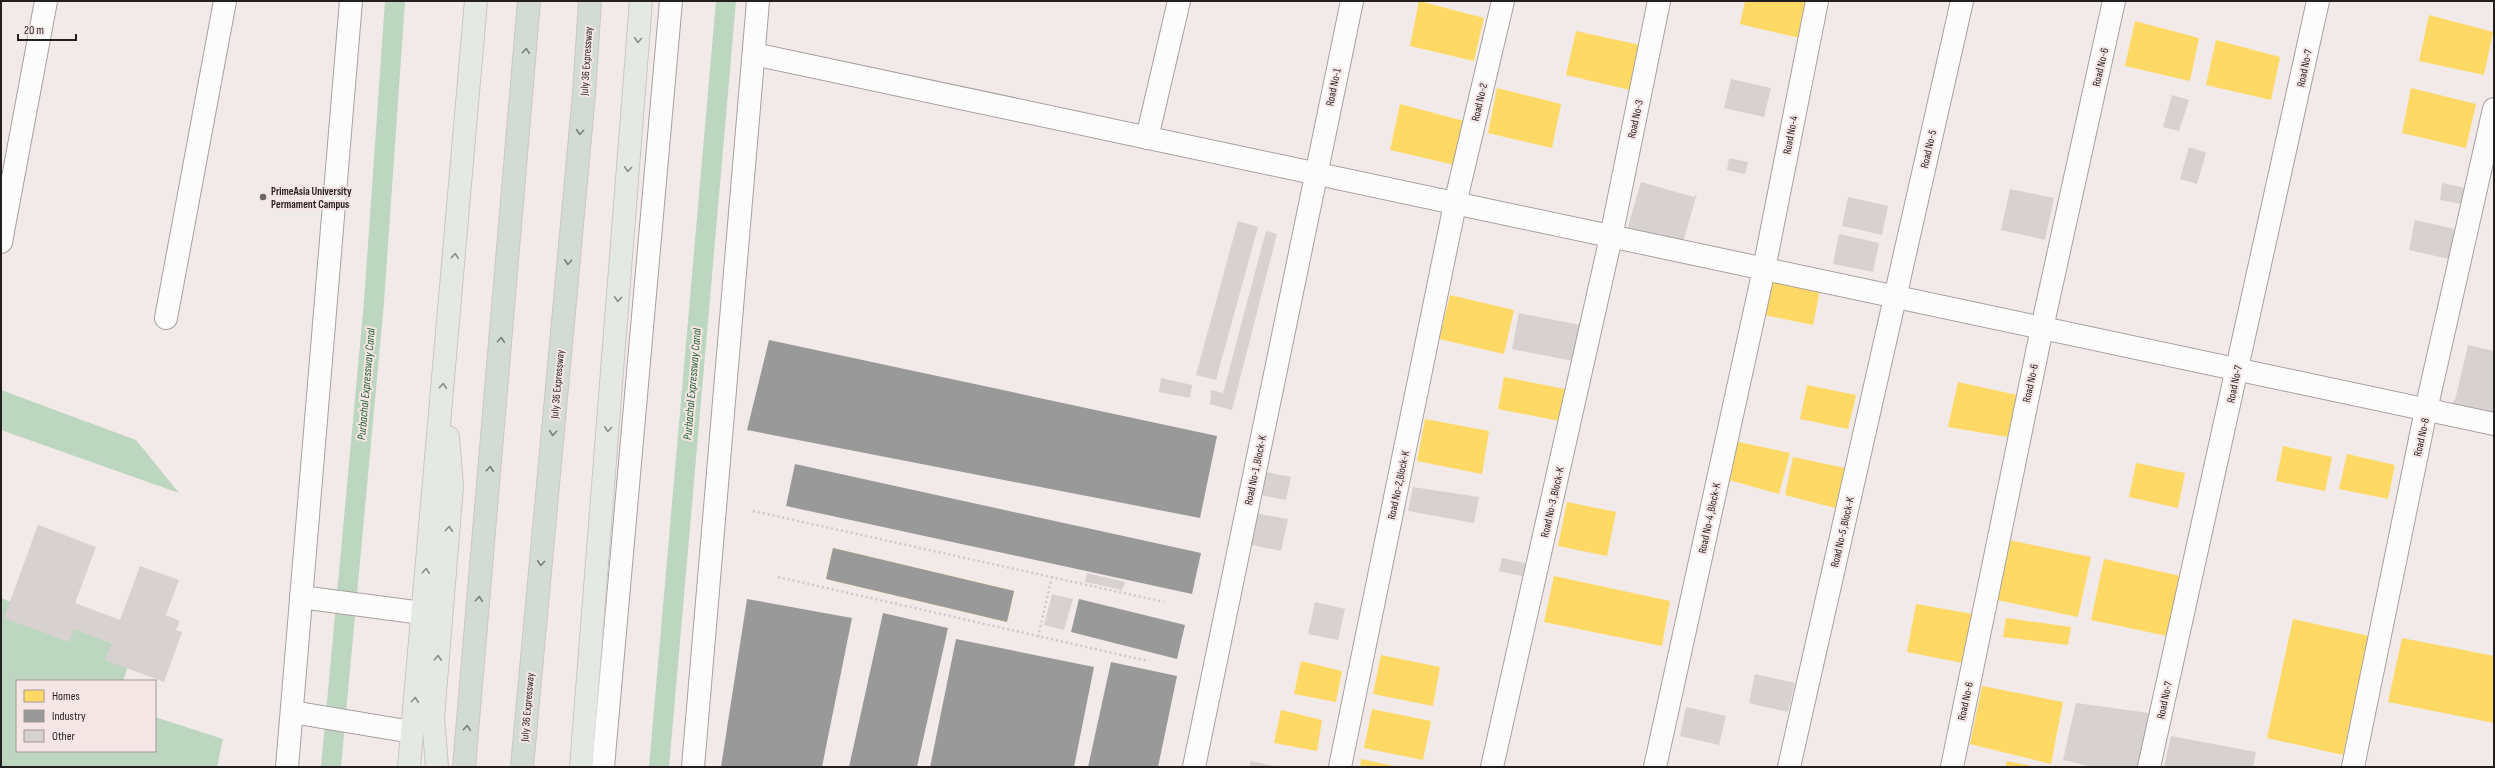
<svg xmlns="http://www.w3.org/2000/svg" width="2495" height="768" font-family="'Sofia Sans Condensed',sans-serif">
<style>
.water{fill:#bdd6c0}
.homes{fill:#ffd966}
.industry{fill:#999}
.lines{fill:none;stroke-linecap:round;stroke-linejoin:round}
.canal{stroke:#bdd6c0;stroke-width:20}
.building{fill:#d7d1d0}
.minor-casing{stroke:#a7a19f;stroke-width:24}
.major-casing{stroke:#cac7c6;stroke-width:24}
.highway-casing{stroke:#cac7c6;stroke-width:24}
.path{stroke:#cbc9c9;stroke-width:2.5;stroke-dasharray:2 3;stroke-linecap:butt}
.minor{stroke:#fdfcfc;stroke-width:22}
.major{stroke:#e4e9e4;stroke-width:22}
.highway{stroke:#d2dcd4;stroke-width:22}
.oneway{stroke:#8e8e8b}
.oneway2{stroke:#7b7e7a}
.poi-dot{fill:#6c6665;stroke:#f5e6e5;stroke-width:1.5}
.labels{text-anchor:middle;stroke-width:4;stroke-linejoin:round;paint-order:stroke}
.street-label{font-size:11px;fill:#241f1f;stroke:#f5e6e5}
.poi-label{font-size:11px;font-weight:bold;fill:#241f1f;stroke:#f5e6e5;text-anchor:start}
.water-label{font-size:12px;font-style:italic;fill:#26623a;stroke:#f5e6e5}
</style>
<rect width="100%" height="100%" fill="#f2eae8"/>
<g class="water">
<polygon points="1,390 136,440 179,493 1,430"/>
<polygon points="1,598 133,652 123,681 17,681 17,751 155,751 155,717 223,739 217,767 1,767"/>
</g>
<g class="homes">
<polygon points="1419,1 1484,18 1474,61 1410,46"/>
<polygon points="1745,1 1813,1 1804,39 1740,24"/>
<polygon points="2429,15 2493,32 2484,75 2419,61"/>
<polygon points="2135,21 2199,38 2190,81 2125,66"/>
<polygon points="1576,31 1640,45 1630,90 1566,75"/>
<polygon points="2216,40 2280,57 2271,100 2206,85"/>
<polygon points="1497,88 1561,104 1552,148 1488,133"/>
<polygon points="2411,88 2476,104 2466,148 2402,133"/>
<polygon points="1400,104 1464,121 1455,165 1390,150"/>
<polygon points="1772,280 1820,290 1813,325 1764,315"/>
<polygon points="1450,295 1514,310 1504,354 1439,339"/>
<polygon points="1504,377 1565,389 1559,421 1498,409"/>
<polygon points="1958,382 2017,395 2008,437 1948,427"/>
<polygon points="1807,385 1856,395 1848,429 1800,419"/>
<polygon points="1425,419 1489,431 1482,474 1417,461"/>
<polygon points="1734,441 1790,453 1779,494 1725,479"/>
<polygon points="2283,446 2332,457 2325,491 2276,481"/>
<polygon points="2347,454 2395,465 2388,499 2339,489"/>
<polygon points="1793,457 1850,469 1839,509 1785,495"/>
<polygon points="2136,463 2185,473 2178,508 2129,497"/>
<polygon points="1567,502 1616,512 1607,556 1558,546"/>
<polygon points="2009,540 2091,557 2078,617 1997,600"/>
<polygon points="833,548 1014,591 1007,622 826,579"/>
<polygon points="2104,559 2185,577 2172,637 2091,620"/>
<polygon points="1554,576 1670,601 1662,646 1544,622"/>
<polygon points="1916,604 1973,614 1963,663 1907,652"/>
<polygon points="2006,618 2071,627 2068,645 2003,637"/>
<polygon points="2293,619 2369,636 2343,755 2267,738"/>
<polygon points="2402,638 2494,656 2494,723 2388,702"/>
<polygon points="1381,655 1440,667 1433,706 1373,694"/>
<polygon points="1301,661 1342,671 1336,702 1294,694"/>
<polygon points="1982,686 2063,702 2051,764 1970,744"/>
<polygon points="1372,709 1431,721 1423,760 1364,748"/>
<polygon points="1281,710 1322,720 1317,751 1274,743"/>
<polygon points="1361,759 1394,766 1394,767 1360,767"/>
<polygon points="2007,761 2032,766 2032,767 2005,767"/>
</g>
<g class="industry">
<polygon points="769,340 1217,436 1200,518 747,430"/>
<polygon points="795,464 1201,553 1192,594 786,506"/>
<polygon points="833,548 1014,591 1007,622 826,579"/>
<polygon points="747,599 852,618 822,767 721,767"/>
<polygon points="1079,599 1185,625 1177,659 1071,632"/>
<polygon points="883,613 948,628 917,767 849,767"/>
<polygon points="956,639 1094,667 1074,767 930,767"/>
<polygon points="1111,662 1177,676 1158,767 1088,767"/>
</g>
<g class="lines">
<g class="canal">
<polyline points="331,767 374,302 395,1"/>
<polyline points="659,767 726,1"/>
</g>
</g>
<g class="building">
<polygon points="1731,79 1771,88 1764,117 1724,108"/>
<polygon points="2172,95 2189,100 2179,131 2163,127"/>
<polygon points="2189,147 2206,153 2197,184 2180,179"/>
<polygon points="1729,158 1748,162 1745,174 1727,170"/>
<polygon points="1641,182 1694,197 1697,193 1682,246 1627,230"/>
<polygon points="2442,183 2465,188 2462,204 2440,200"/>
<polygon points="2010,189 2054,198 2045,240 2001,230"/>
<polygon points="1848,197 1888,206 1882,235 1842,226"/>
<polygon points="2415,220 2455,229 2449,259 2409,250"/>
<polygon points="1238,221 1258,227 1216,380 1196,375"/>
<polygon points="1266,231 1277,234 1232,410 1210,404 1211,390 1223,393"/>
<polygon points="1839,234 1879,243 1873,272 1833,264"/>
<polygon points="1519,313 1580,325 1573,361 1512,349"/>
<polygon points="2468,345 2494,351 2494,414 2451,404 2455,400"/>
<polygon points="1161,378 1192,385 1190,398 1159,392"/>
<polygon points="1266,472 1291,477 1286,500 1261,495"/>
<polygon points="1413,487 1479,497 1474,523 1408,511"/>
<polygon points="1254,513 1288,519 1281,551 1247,544"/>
<polygon points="38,525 96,547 75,603 120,620 140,566 179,580 166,615 180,621 176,630 182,632 164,682 105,660 112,643 73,629 69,642 4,618"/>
<polygon points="1502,558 1529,564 1526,577 1499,571"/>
<polygon points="1087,573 1125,582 1122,590 1085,582"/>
<polygon points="1052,594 1073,599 1064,630 1044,625"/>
<polygon points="1315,602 1345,609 1338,640 1308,634"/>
<polygon points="1755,674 1795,683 1788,712 1749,703"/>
<polygon points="2076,703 2149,713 2140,767 2094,767 2063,760"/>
<polygon points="1686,707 1726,716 1719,745 1680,736"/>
<polygon points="2171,736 2256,752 2253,767 2164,767"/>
<polygon points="1251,761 1275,766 1275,767 1249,767"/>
</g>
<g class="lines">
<g class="minor-casing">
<g id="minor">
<polyline points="754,54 2494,424"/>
<polyline points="1147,138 1179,1"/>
<polyline points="1,242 46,1"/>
<polyline points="166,318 225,1"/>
<polyline points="301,597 422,613"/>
<polyline points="292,712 412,732"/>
<polyline points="287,767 351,1"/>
<polyline points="603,767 671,1"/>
<polyline points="693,767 758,1"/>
<polyline points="1194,767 1352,1"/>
<polyline points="1340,767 1455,204 1503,1"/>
<polyline points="1492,767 1611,237 1659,1"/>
<polyline points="1655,767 1764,269 1817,1"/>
<polyline points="1789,767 1962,1"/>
<polyline points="1952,767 2042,328 2114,1"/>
<polyline points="2149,767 2318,1"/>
<polyline points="2353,767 2426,410 2494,109"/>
</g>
</g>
<g class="major-casing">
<g id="major">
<polyline points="409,767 476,1"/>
<polyline points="437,767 433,717 452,486 448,437"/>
<polyline points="581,767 641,1"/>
</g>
</g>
<g class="highway-casing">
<g id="highway">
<polyline points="464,767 529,1"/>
<polyline points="522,767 584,94 590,1"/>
</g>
</g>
<g class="path">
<polyline points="753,511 1164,602"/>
<polyline points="778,577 1148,661"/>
<polyline points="1038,637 1052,577"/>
</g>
<use href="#minor" class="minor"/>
<use href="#major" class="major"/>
<use href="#highway" class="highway"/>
</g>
<defs><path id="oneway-chevron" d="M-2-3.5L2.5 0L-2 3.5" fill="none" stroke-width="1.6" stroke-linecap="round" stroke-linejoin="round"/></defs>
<g class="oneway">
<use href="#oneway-chevron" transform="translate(638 40) rotate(94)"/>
<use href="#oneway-chevron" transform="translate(628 169) rotate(94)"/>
<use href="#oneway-chevron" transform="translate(455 256) rotate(-85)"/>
<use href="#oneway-chevron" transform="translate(618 299) rotate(94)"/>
<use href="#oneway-chevron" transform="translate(443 386) rotate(-85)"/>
<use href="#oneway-chevron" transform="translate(608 429) rotate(94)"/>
<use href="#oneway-chevron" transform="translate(449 529) rotate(-85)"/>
<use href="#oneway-chevron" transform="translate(426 571) rotate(-85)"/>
<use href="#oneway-chevron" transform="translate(438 658) rotate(-85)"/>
<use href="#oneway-chevron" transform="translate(415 700) rotate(-85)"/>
</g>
<g class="oneway2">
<use href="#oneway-chevron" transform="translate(526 51) rotate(-86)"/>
<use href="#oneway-chevron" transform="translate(580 132) rotate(95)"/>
<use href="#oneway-chevron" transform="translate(568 262) rotate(95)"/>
<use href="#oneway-chevron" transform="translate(501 340) rotate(-85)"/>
<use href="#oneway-chevron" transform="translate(553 433) rotate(95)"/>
<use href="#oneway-chevron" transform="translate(490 469) rotate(-85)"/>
<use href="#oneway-chevron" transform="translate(541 563) rotate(95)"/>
<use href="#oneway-chevron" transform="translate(479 599) rotate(-85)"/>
<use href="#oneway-chevron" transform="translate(467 728) rotate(-85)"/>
</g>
<circle class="poi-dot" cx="263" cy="197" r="4"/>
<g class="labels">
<g class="street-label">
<text transform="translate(586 61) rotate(-86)" y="4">July 36 Expressway</text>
<text transform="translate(2100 67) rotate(-77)" y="4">Road No-6</text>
<text transform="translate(2304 68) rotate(-78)" y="4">Road No-7</text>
<text transform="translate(1333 87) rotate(-78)" y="4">Road No-1</text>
<text transform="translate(1479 102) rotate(-77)" y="4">Road No-2</text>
<text transform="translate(1635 119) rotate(-78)" y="4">Road No-3</text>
<text transform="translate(1790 135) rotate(-79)" y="4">Road No-4</text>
<text transform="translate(1928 149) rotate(-77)" y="4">Road No-5</text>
<text transform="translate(2030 383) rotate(-78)" y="4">Road No-6</text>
<text transform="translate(557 384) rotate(-85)" y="4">July 36 Expressway</text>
<text transform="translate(2234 384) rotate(-78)" y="4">Road No-7</text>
<text transform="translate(2421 437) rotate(-78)" y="4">Road No-8</text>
<text transform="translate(1255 470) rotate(-78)" y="4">Road No-1 ,Block-K</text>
<text transform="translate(1398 485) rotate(-78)" y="4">Road No-2,Block-K</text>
<text transform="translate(1552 502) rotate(-77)" y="4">Road No-3 ,Block-K</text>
<text transform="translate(1709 518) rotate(-78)" y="4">Road No-4 ,Block-K</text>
<text transform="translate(1842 532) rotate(-77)" y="4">Road No-5 ,Block-K</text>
<text transform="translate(2164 700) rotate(-78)" y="4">Road No-7</text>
<text transform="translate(1965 701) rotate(-78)" y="4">Road No-6</text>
<text transform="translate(527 707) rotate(-85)" y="4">July 36 Expressway</text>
</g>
<g class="poi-label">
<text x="271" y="195">PrimeAsia University<tspan x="271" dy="13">Permament Campus</tspan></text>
</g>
<g class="water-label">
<text transform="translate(366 384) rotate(-85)" y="4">Purbachal Expressway Canal</text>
<text transform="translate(692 384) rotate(-85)" y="4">Purbachal Expressway Canal</text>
</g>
</g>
<rect width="2495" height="768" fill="none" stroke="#241f1f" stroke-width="4"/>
<rect x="16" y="680" width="140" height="72" fill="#f5e6e5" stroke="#a19696"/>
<rect x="24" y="690" width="20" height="12" fill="#ffd966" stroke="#a19696"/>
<text x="52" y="700" font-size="12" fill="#241f1f">Homes</text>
<rect x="24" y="710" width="20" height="12" fill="#999999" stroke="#a19696"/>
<text x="52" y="720" font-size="12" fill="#241f1f">Industry</text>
<rect x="24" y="730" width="20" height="12" fill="#d7d1d0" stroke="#a19696"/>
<text x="52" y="740" font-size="12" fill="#241f1f">Other</text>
<path d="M18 34v6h58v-6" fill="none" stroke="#241f1f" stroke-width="2"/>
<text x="24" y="34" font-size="12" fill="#241f1f" stroke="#f5e6e5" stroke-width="3" paint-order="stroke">20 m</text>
</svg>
